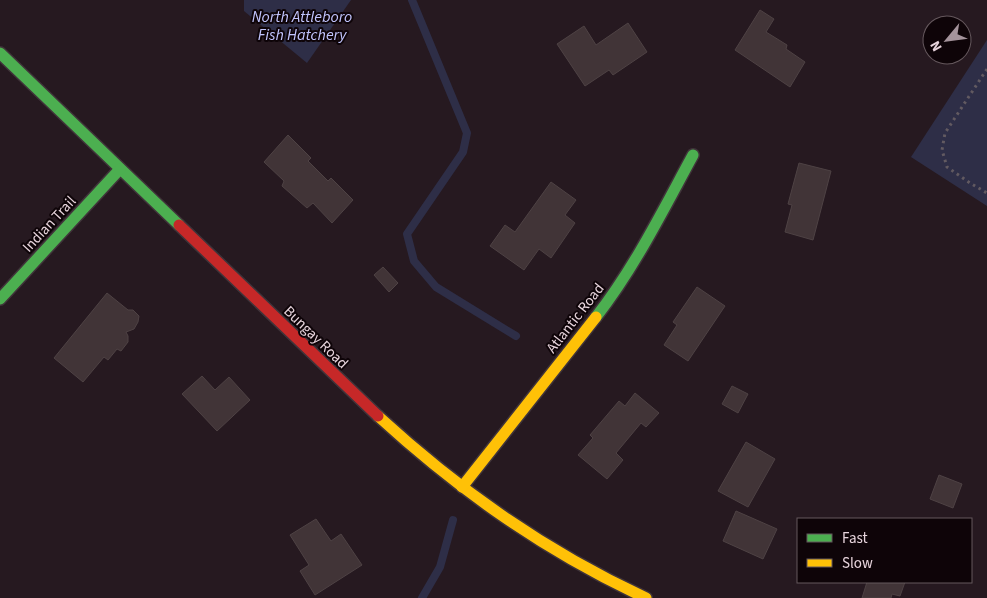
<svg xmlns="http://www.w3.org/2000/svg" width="987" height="598" font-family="'Source Sans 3',sans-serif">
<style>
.water{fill:#2e2e47}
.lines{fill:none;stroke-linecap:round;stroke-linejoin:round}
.stream{stroke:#2e2e47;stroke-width:8}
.building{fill:#413437;stroke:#4e4244}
.fast-casing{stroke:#40343a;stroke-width:14}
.slow-casing{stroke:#40343a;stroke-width:14}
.jam-casing{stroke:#40343a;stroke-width:14}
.path{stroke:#625a61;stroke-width:3;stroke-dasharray:2.5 4;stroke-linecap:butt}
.fast{stroke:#4caf50;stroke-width:11}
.slow{stroke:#ffc107;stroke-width:11}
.jam{stroke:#c62828;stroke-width:11}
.labels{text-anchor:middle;stroke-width:4;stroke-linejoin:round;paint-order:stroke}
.street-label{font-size:15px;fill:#e8d5dd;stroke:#0e0408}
.water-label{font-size:16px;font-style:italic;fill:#c1c4fd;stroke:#0e0408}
</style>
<rect width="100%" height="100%" fill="#261920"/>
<g class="water">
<polygon points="244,0 351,0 307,63 244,11"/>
<polygon points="987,40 987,206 911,157"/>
</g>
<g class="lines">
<g class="stream">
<polyline points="412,0 467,133 463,152 407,234 414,261 436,287 516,336"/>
<polyline points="422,598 440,567 453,520"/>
</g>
</g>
<g class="building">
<polygon points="760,10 774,19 766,32 787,45 786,49 805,62 790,87 735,50"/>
<polygon points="628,23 647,52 613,75 609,70 585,86 557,44 584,26 596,45"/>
<polygon points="288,135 311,158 308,161 328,181 331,178 353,200 332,223 313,203 307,208 282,186 284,181 264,162"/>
<polygon points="799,163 831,171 813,240 785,232 792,205 788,204"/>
<polygon points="551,182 576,200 565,215 575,223 551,258 539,249 524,270 490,246 505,225 515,232"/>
<polygon points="383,267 398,283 389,292 374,275"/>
<polygon points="697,287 725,306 688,361 664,345 677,325 673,322"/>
<polygon points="107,293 128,310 133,310 139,316 138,322 134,329 126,332 128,336 128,342 121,351 117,349 108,360 104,357 83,382 54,358"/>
<polygon points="202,376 215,390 229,377 250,400 217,431 182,394"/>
<polygon points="732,386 748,394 738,413 722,404"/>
<polygon points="635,393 659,413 646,427 641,423 616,453 623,460 607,479 578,455 593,438 590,435 619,401 625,406"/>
<polygon points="746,442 775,459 748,507 718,491"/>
<polygon points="939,475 962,484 953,508 930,499"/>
<polygon points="736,511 777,529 763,559 723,541"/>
<polygon points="316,519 331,541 341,534 362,565 315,595 300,571 309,565 290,535"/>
<polygon points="867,582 905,582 900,596 892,594 891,598 862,598"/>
</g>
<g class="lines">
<g class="fast-casing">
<g id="fast">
<polyline points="0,53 179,225"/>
<polyline points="0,299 120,169"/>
<path d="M596,317C635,267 663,210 693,155"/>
</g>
</g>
<g class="slow-casing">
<g id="slow">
<path d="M378,416C460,491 545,551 646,598"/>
<polyline points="462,487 596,317"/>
</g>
</g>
<g class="jam-casing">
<polyline id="jam" points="179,225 378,416"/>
</g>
<polyline class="path" points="987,69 945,133 942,150 947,167 970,183 987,193"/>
<use href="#fast" class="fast"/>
<use href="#slow" class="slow"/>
<use href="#jam" class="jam"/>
</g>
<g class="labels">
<g class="street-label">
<text transform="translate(49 224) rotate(-47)" y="5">Indian Trail</text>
<text transform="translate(575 318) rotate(-52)" y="5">Atlantic Road</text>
<text transform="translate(316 337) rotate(44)" y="5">Bungay Road</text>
</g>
<g class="water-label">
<text x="302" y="22">North Attleboro<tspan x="302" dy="18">Fish Hatchery</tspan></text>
</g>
</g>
<rect x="797" y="518" width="175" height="65" fill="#0e0408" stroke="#65585d"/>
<rect x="807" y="534" width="25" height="8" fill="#4caf50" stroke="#65585d"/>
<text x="842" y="543" font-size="15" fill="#e8d5dd">Fast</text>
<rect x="807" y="559" width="25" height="8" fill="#ffc107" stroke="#65585d"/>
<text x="842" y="568" font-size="15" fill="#e8d5dd">Slow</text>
<g transform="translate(947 40) rotate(241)"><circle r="24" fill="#0e0408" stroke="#65585d"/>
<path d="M0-4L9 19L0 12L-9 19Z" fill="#a4939b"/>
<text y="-8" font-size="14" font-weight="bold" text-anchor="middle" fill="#e8d5dd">N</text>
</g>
</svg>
